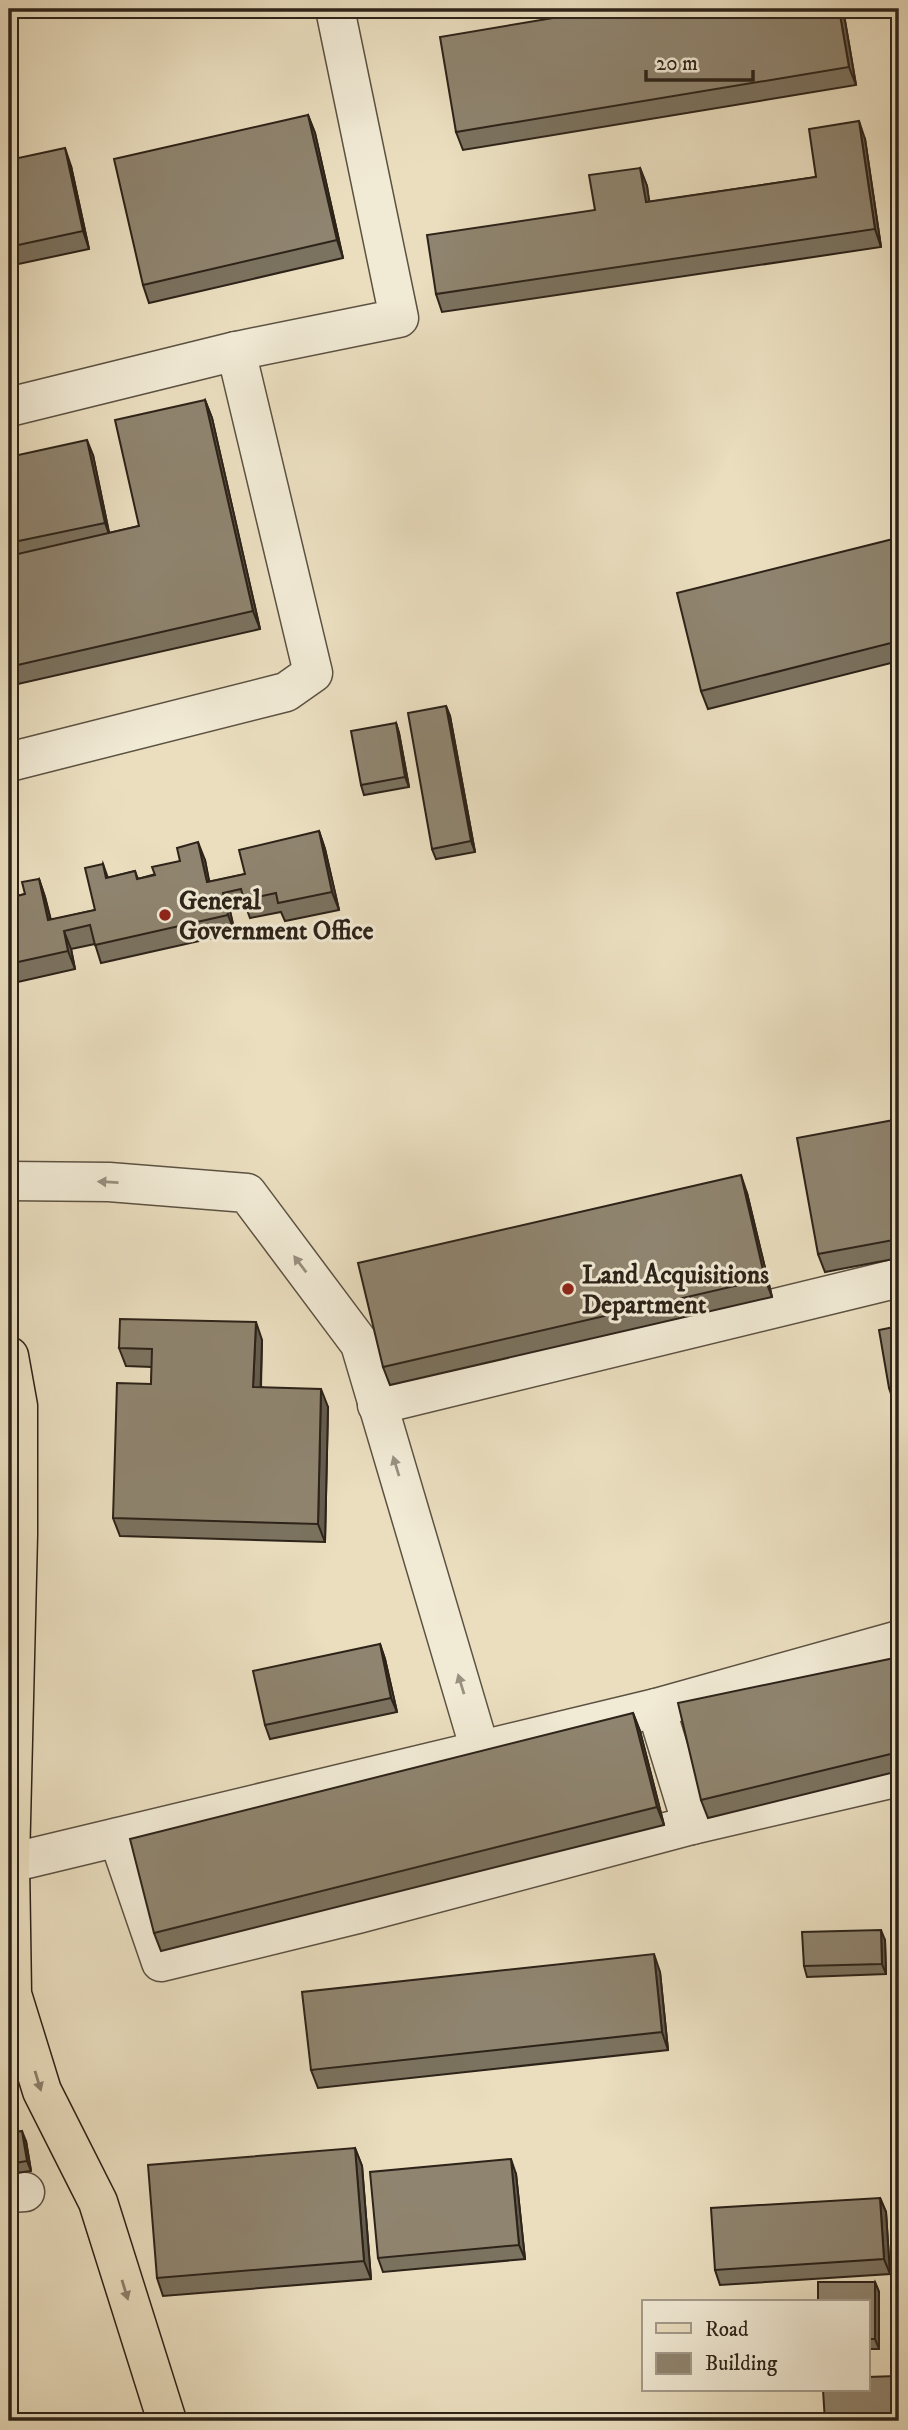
<svg xmlns="http://www.w3.org/2000/svg" width="908" height="2430" font-family="'IM FELL DW Pica',serif">
<style>
.lines{fill:none;stroke-linecap:round;stroke-linejoin:round}
.minor-casing{stroke:#5c5242;stroke-width:41}
.major-casing{stroke:#2d2319;stroke-width:41}
.minor{stroke:#f1ead5;stroke-width:38}
.major{stroke:#eadebf;stroke-width:38}
.wall{fill:#7b725f;stroke:#2d2319;stroke-width:2}
.shaded-wall{fill:#645c4e;stroke:#2d2319;stroke-width:2}
.building{fill:#8f846f;stroke:#2d2319;stroke-width:2}
.oneway{fill:#999080}
.oneway2{fill:#8c806c}
.poi-dot{fill:#8f2418;stroke:#f1ead5;stroke-width:2.5}
.labels{text-anchor:middle;stroke-width:6;stroke-linejoin:round;paint-order:stroke}
.poi-label{font-size:26px;font-weight:bold;fill:#2d2319;stroke:#f1ead5;text-anchor:start}
</style>
<rect width="100%" height="100%" fill="#eadebf"/>
<filter id="stains"><feTurbulence type="fractalNoise" baseFrequency=".00286" numOctaves="4"/><feColorMatrix values="0 0 0 0 .2 0 0 0 0 .09 0 0 0 0 .02 0 0 0 .5 -.17"/></filter>
<radialGradient id="worn" r=".72"><stop offset=".6" stop-color="#630" stop-opacity="0"/><stop offset="1" stop-color="#630" stop-opacity=".3"/></radialGradient>
<g class="lines">
<g class="minor-casing">
<g id="minor">
<polyline points="9,407 236,351"/>
<polyline points="9,762 286,692 313,673 236,351 399,318 335,9"/>
<polyline points="9,1181 109,1182 247,1193 360,1344 480,1750"/>
<polyline points="377,1405 899,1278"/>
<polyline points="656,1708 899,1640"/>
<polyline points="692,1825 899,1777"/>
<polyline points="10,1863 656,1708 692,1825 358,1914 161,1962 118,1837"/>
<polyline points="9,2193 25,2192"/>
</g>
</g>
<g class="major-casing">
<polyline id="major" points="9,1356 18,1406 18,1535 10,1863 12,1994 42,2091 98,2202 167,2421"/>
</g>
<use href="#minor" class="minor"/>
<use href="#major" class="major"/>
</g>
<g class="wall">
<polygon points="843,9 856,85 463,150 456,132"/>
<polygon points="308,115 315,133 343,258 149,303 143,285"/>
<polygon points="865,139 881,247 442,312 436,294 595,210 640,168 647,186 649,202 816,177"/>
<polygon points="9,160 71,166 89,249 9,266"/>
<polygon points="205,400 212,418 260,629 9,686 9,457 93,455 109,533 139,526"/>
<polygon points="897,538 899,544 899,661 708,709 701,691"/>
<polygon points="446,706 450,716 475,852 436,859 432,849"/>
<polygon points="396,723 399,733 409,787 364,795 361,785"/>
<polygon points="319,831 325,849 339,910 285,921 281,912 250,918 246,907 230,911 235,933 101,963 95,944 71,949 75,969 9,984 9,898 25,894 39,879 45,897 51,920 95,910 103,864 108,878 135,871 138,879 205,860 209,882 245,874"/>
<polygon points="899,1119 899,1258 825,1272 818,1254"/>
<polygon points="747,1193 772,1297 390,1385 383,1367"/>
<polygon points="899,1326 899,1402 894,1403 889,1388"/>
<polygon points="262,1340 261,1387 328,1407 325,1542 120,1536 113,1518 151,1384 152,1367 126,1366 119,1348"/>
<polygon points="380,1644 385,1659 397,1712 270,1739 265,1725"/>
<polygon points="899,1657 899,1771 708,1818 701,1800"/>
<polygon points="633,1713 640,1731 664,1825 161,1951 154,1933"/>
<polygon points="885,1940 886,1974 807,1977 804,1966"/>
<polygon points="660,1972 668,2050 318,2088 311,2070"/>
<polygon points="9,2133 26,2141 31,2171 9,2174"/>
<polygon points="355,2148 362,2166 371,2279 163,2296 157,2278"/>
<polygon points="516,2174 525,2259 383,2272 378,2258"/>
<polygon points="880,2198 886,2212 890,2274 720,2285 715,2270"/>
<polygon points="875,2282 879,2292 879,2349 868,2349 868,2302"/>
</g>
<g class="shaded-wall">
<polygon points="839,9 843,9 856,85 849,67"/>
<polygon points="308,115 315,133 343,258 337,240"/>
<polygon points="859,121 865,139 881,247 875,229"/>
<polygon points="65,148 71,166 89,249 83,231"/>
<polygon points="640,168 647,186 652,220 646,202"/>
<polygon points="205,400 212,418 260,629 253,611"/>
<polygon points="87,440 93,455 110,537 105,523"/>
<polygon points="446,706 450,716 475,852 471,841"/>
<polygon points="396,723 399,733 409,787 405,777"/>
<polygon points="319,831 325,849 339,910 332,892"/>
<polygon points="198,842 205,860 213,900 207,882"/>
<polygon points="39,879 45,897 55,938 48,920"/>
<polygon points="223,893 230,911 235,933 228,915"/>
<polygon points="64,931 71,949 75,969 68,951"/>
<polygon points="741,1175 747,1193 772,1297 765,1279"/>
<polygon points="256,1322 262,1340 260,1405 253,1387"/>
<polygon points="321,1389 328,1407 325,1542 318,1524"/>
<polygon points="380,1644 385,1659 397,1712 391,1698"/>
<polygon points="633,1713 640,1731 664,1825 657,1807"/>
<polygon points="881,1930 885,1940 886,1974 882,1964"/>
<polygon points="654,1954 660,1972 668,2050 662,2032"/>
<polygon points="22,2131 26,2141 31,2171 27,2161"/>
<polygon points="355,2148 362,2166 371,2279 364,2261"/>
<polygon points="511,2159 516,2174 525,2259 519,2245"/>
<polygon points="880,2198 886,2212 890,2274 884,2259"/>
<polygon points="875,2282 879,2292 879,2349 875,2339"/>
<polygon points="896,2376 899,2384 899,2421 898,2421"/>
</g>
<g class="building">
<polygon points="607,9 839,9 849,67 456,132 440,37"/>
<polygon points="308,115 337,240 143,285 114,159"/>
<polygon points="859,121 875,229 436,294 427,235 595,210 589,175 640,168 646,202 816,177 809,129"/>
<polygon points="65,148 83,231 9,247 9,160"/>
<polygon points="205,400 253,611 9,667 9,556 139,526 115,420"/>
<polygon points="87,440 105,523 9,543 9,457"/>
<polygon points="897,538 899,546 899,641 701,691 677,593"/>
<polygon points="446,706 471,841 432,849 408,713"/>
<polygon points="396,723 405,777 361,785 351,731"/>
<polygon points="319,831 332,892 278,903 276,893 244,900 241,889 223,893 228,915 95,945 90,925 64,931 68,951 9,964 9,898 25,894 22,882 39,879 48,920 95,910 85,868 103,864 106,878 135,871 137,879 155,875 152,867 180,861 177,848 198,842 207,882 245,874 239,850"/>
<polygon points="899,1119 899,1239 818,1254 797,1138"/>
<polygon points="741,1175 765,1279 383,1367 358,1263"/>
<polygon points="120,1319 256,1322 253,1387 321,1389 318,1524 113,1518 117,1383 151,1384 152,1349 119,1348"/>
<polygon points="899,1326 899,1387 889,1388 879,1330"/>
<polygon points="380,1644 391,1698 265,1725 253,1671"/>
<polygon points="899,1657 899,1752 701,1800 678,1703"/>
<polygon points="633,1713 657,1807 154,1933 130,1839"/>
<polygon points="881,1930 882,1964 804,1966 802,1932"/>
<polygon points="654,1954 662,2032 311,2070 302,1992"/>
<polygon points="22,2131 27,2161 9,2164 9,2133"/>
<polygon points="355,2148 364,2261 157,2278 148,2165"/>
<polygon points="511,2159 519,2245 378,2258 370,2172"/>
<polygon points="880,2198 884,2259 715,2270 711,2208"/>
<polygon points="818,2282 875,2282 875,2339 868,2339 868,2302 818,2302"/>
<polygon points="896,2376 898,2421 825,2421 823,2390 868,2390 868,2377"/>
<polygon points="153,2417 153,2421 9,2421 9,2419"/>
</g>
<defs><path id="oneway-solid" d="M-6-.8H1V-3.2L6.5 0L1 3.2V.8H-6Z" transform="scale(1.75)"/></defs>
<g class="oneway">
<use href="#oneway-solid" transform="translate(108 1182) rotate(-177)"/>
<use href="#oneway-solid" transform="translate(300 1264) rotate(-127)"/>
<use href="#oneway-solid" transform="translate(396 1466) rotate(-107)"/>
<use href="#oneway-solid" transform="translate(461 1684) rotate(-107)"/>
</g>
<g class="oneway2">
<use href="#oneway-solid" transform="translate(38 2081) rotate(73)"/>
<use href="#oneway-solid" transform="translate(125 2290) rotate(73)"/>
</g>
<g class="poi-dot">
<circle cx="165" cy="915" r="7"/>
<circle cx="568" cy="1289" r="7"/>
</g>
<g class="labels">
<g class="poi-label">
<text x="179" y="909">General<tspan x="179" dy="30">Government Office</tspan></text>
<text x="582" y="1283">Land Acquisitions<tspan x="582" dy="30">Department</tspan></text>
</g>
</g>
<rect width="908" height="2430" fill="none" stroke="#eadebf" stroke-width="35"/>
<rect x="10" y="10" width="887" height="2409" fill="none" stroke="#2d2319" stroke-width="3.5"/>
<rect x="18" y="18" width="873" height="2395" fill="none" stroke="#2d2319" stroke-width="2"/>
<rect x="642" y="2300" width="228" height="91" fill="#f1ead5" stroke="#a39a8a" stroke-width="2"/>
<rect x="656" y="2323" width="35" height="10" fill="#eadebf" stroke="#a39a8a" stroke-width="2"/>
<text x="705" y="2336" font-size="21" fill="#2d2319">Road</text>
<rect x="656" y="2353" width="35" height="21" fill="#8f846f" stroke="#a39a8a" stroke-width="2"/>
<text x="705" y="2370" font-size="21" fill="#2d2319">Building</text>
<path d="M646 70v10h107v-10" fill="none" stroke="#2d2319" stroke-width="3.5"/>
<text x="656" y="70" font-size="21" fill="#2d2319" stroke="#f1ead5" stroke-width="5" paint-order="stroke">20 m</text>
<rect width="100%" height="100%" filter="url(#stains)"/>
<rect width="100%" height="100%" fill="url(#worn)"/>
</svg>
